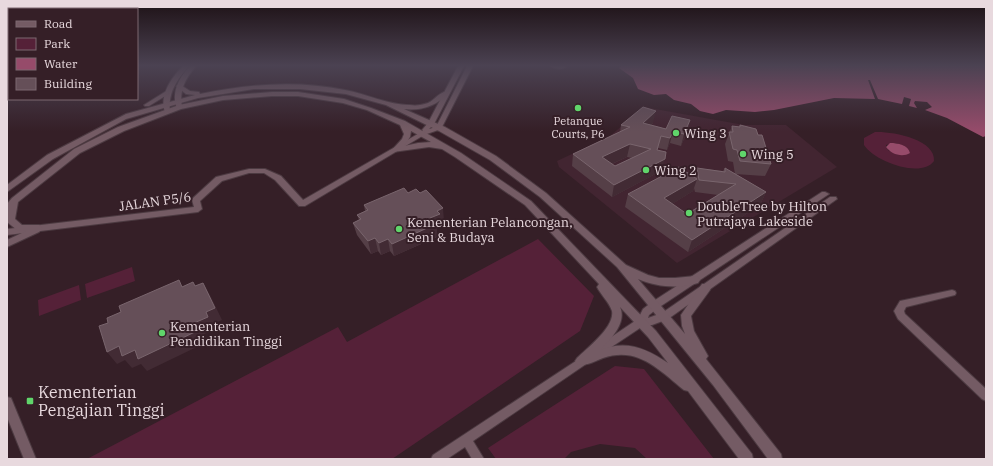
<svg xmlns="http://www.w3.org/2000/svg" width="993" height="466" font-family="'IBM Plex Serif',serif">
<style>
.built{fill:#422531}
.green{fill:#552138;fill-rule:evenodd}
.water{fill:#964b6a}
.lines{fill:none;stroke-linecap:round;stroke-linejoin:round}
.minor-casing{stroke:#4c3a41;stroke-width:2}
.tertiary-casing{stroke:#4c3a41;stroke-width:2}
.minor{fill:#745b64;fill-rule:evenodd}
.tertiary{fill:#745b64;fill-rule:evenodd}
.wall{fill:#553f47;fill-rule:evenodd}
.shaded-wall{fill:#422b34}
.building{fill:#654f58;stroke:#79656d;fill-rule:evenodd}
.poi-dot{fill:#60d56b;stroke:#351f27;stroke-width:1.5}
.labels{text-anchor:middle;stroke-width:4;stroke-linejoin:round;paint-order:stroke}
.far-poi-label{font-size:11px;fill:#e8d9de;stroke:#351f27}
.poi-label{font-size:13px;fill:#e8d9de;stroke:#351f27;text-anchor:start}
.street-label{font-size:13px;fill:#e8d9de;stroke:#351f27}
.near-poi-label{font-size:16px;fill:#e8d9de;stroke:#351f27;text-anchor:start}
</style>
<rect width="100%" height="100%" fill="#351f27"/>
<polygon class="built" points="644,107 744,125 786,125 837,167 677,263 559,167 557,161 610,136"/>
<g class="green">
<path d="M875,132C891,131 936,139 934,161C921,179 874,161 864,145V138ZM896,143L904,146L910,153L889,151L886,147V145Z"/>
<polygon points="538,239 594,296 580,331 392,459 87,459 338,327 347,342"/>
<polygon points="132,267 135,281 87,298 85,284"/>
<polygon points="79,285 81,300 39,316 38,300"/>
<polygon points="615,366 644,369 714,459 647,459 635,448 600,444 571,452 564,459 496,459 488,448"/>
</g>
<g class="water">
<polygon points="621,66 986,66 986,136 983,137 947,118 925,110 932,107 927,102 915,101 914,103 917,108 909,106 911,99 904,97 902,104 878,99 870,80 868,80 875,99 834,98 774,110 755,112 726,110 713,114 700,111 691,104 674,100 666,94 654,95 638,89 633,78 619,68"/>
<path d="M890,143C898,143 908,145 910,153C902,158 891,154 886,147Z"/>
</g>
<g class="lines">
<g class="minor-casing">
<g id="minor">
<path d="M183,66H189C177,80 168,92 170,111L167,113L165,112C159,95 172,77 183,66Z"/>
<path d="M190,66H196C185,79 179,90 182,107L179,109L177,108C171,93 179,77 190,66Z"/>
<polygon points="458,66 464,66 434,124 429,129 436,127 467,66 473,66 441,129 424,135 305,206 299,206 275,180 264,173 249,173 222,181 200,201 202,209 198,212 7,235 7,229 194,207 192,200 193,198 216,177 249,169 265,169 281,176 303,200 423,131 422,130 428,123"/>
<path d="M550,66H564L566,67C562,70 554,69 550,66Z"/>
<polygon points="822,192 825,192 829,194 658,308 649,315 648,318 662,313 830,197 836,197 837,199 668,319 652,325 643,326 598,356 595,357 592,356 590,353 592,350 638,319 643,309 652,302"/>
<polygon points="952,290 955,291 956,293 955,295 906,307 904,311 905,314 986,389 986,401 982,399 898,319 894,311 900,301"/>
<polygon points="585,355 589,356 590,359 589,362 473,441 484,459 472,459 465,447 447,459 431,459 433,455"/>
</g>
</g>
<g class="tertiary-casing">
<g id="tertiary">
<path d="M179,84L190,91L199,92L200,94C248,84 297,80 345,90C367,94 388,105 410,105C416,106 422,105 428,103C435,100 441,90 448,92V94C435,106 422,111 404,109L445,127L496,156L546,193L626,265L648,275L659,278H675L695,276L698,277L700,280L698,283C679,289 657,287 638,279L685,334L682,326L681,315L702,284H710L711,287L710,290L691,316L694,331L708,356L706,359L781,454L782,459H768L713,385L617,267L540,197L490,160L439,131L386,105L346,94L300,89H254L198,98L126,119L53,159L7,192V185L47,155L126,114L195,95L186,94L176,86Z"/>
<polygon points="168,90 170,91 170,93 149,106 145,106 144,105"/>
<path d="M272,92H298L344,99L371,108L405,121L461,153L531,201L656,331L752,454L753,459H739L688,391L684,390C659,370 638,346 603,358C595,361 586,367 577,364L575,361L577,358C587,348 615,327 612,311C609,302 601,295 597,287L599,284L525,205L455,157L442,149L429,147L393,152L392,150L402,139L404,134L400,125L367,110L343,103L298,96H272L223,100L181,109L124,131L80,153L18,202L15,219L22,225H39L43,228L39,232L7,247V240L26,231L17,230L7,222V204L12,198L74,149L118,127L179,105L223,96ZM411,131L431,142L418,143L404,146L410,137ZM620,307L648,337L668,363C645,348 627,340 600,350C611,339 627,323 620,307Z"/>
<polygon points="7,397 11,398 36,459 24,459 7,417"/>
</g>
</g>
<use href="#minor" class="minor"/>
<use href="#tertiary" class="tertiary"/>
</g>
<g class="wall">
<path d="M690,120L687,132L681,146L670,143L667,150L658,148L657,150L661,171L612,197L572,166L573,154L620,132L621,125L653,123L651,125L666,129ZM627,157L632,158L615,166L612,164Z"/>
<polygon points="740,125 758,135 771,164 765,176 735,174 733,162 728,161 725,144 732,126 739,127"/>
<path d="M697,168L723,171L725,168L766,192L760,205L688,252L625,207L628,194L695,177ZM694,188L695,192L718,195L687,214L672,204L693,191Z"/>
<polygon points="408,193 444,221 441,222 441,226 437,228 437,237 394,256 390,251 381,255 378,251 371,254 357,235 353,223 359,220 357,215 365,211 364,205"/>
</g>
<g class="shaded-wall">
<polygon points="656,111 653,123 640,135 643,123"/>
<polygon points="690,120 687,132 681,146 684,134"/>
<polygon points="673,131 670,143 667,150 670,138"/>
<polygon points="630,144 627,157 600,169 602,157"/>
<polygon points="665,159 661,171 612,197 614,185"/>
<polygon points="697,179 693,191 661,211 664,198"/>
<polygon points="766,192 760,205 688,252 692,240"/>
<polygon points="443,208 444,221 441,222 441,226 437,228 437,237 394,256 392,244 430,218 437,211"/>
<polygon points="375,238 378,251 371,254 368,241"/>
<polygon points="388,239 390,251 381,255 379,243"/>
<polygon points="203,283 210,295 222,320 213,324 215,329 202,335 205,343 147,371 141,364 132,368 125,360 117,364 107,352 119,346 194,323 206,312"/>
</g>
<g class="building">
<path d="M643,107L656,111L643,123L666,129L672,116L690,120L684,134L673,131L670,138L661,136L657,150L666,152L665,159L614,185L573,154L630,127L621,125ZM630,144L651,149L615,166L602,157Z"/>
<polygon points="740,125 756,129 758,135 762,135 771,164 740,161 737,150 733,149 729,132 733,132 732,126 740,127"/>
<polygon points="679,167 697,179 664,198 687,214 736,184 699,180 697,168 725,172 725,168 766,192 692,240 628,194"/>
<polygon points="404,188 408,193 416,189 420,193 426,190 443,208 437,211 440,214 430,218 436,224 392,244 388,239 379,243 375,238 368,241 353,223 361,219 357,215 368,210 364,205"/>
<polygon points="179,280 182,287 193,282 195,286 203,283 215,308 206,312 208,317 194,323 197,331 138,359 135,350 122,356 119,346 107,352 99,326 108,323 107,318 121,312 119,306"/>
</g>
<linearGradient id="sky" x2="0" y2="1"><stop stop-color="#1d1115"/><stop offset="0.5" stop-color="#4b4252"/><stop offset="1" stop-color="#4b4252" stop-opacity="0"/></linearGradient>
<rect width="993" height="131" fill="url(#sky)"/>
<g class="poi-dot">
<circle cx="578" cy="108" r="4"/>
<circle cx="676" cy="133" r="4"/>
<circle cx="743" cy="154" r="4"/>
<circle cx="646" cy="170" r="4"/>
<circle cx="689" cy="213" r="4"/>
<circle cx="399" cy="229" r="4"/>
<circle cx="162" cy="333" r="4"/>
<rect x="26" y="397" width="8" height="8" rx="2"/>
</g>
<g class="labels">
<g class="far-poi-label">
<text x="578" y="125">Petanque<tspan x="578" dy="13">Courts, P6</tspan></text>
</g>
<g class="poi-label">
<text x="684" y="138">Wing 3</text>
<text x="751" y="159">Wing 5</text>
<text x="654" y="175">Wing 2</text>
<text x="697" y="211">DoubleTree by Hilton<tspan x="697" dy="15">Putrajaya Lakeside</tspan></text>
<text x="407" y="227">Kementerian Pelancongan,<tspan x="407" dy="15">Seni &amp; Budaya</tspan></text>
<text x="170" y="331">Kementerian<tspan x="170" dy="15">Pendidikan Tinggi</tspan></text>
</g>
<g class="street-label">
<text transform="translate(155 201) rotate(-8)" y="5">JALAN P5/6</text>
</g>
<g class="near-poi-label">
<text x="38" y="398">Kementerian<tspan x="38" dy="18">Pengajian Tinggi</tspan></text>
</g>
</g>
<rect width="993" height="466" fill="none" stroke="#e8d9de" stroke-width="16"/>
<rect x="8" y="8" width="130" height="92" fill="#351f27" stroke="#7d6970"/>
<rect x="16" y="21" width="20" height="6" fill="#745b64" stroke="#7d6970"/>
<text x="44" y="28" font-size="12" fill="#e8d9de">Road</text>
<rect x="16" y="38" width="20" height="12" fill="#552138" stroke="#7d6970"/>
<text x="44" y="48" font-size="12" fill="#e8d9de">Park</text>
<rect x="16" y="58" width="20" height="12" fill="#964b6a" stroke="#7d6970"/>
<text x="44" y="68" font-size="12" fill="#e8d9de">Water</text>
<rect x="16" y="78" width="20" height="12" fill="#654f58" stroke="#7d6970"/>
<text x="44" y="88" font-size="12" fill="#e8d9de">Building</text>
</svg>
